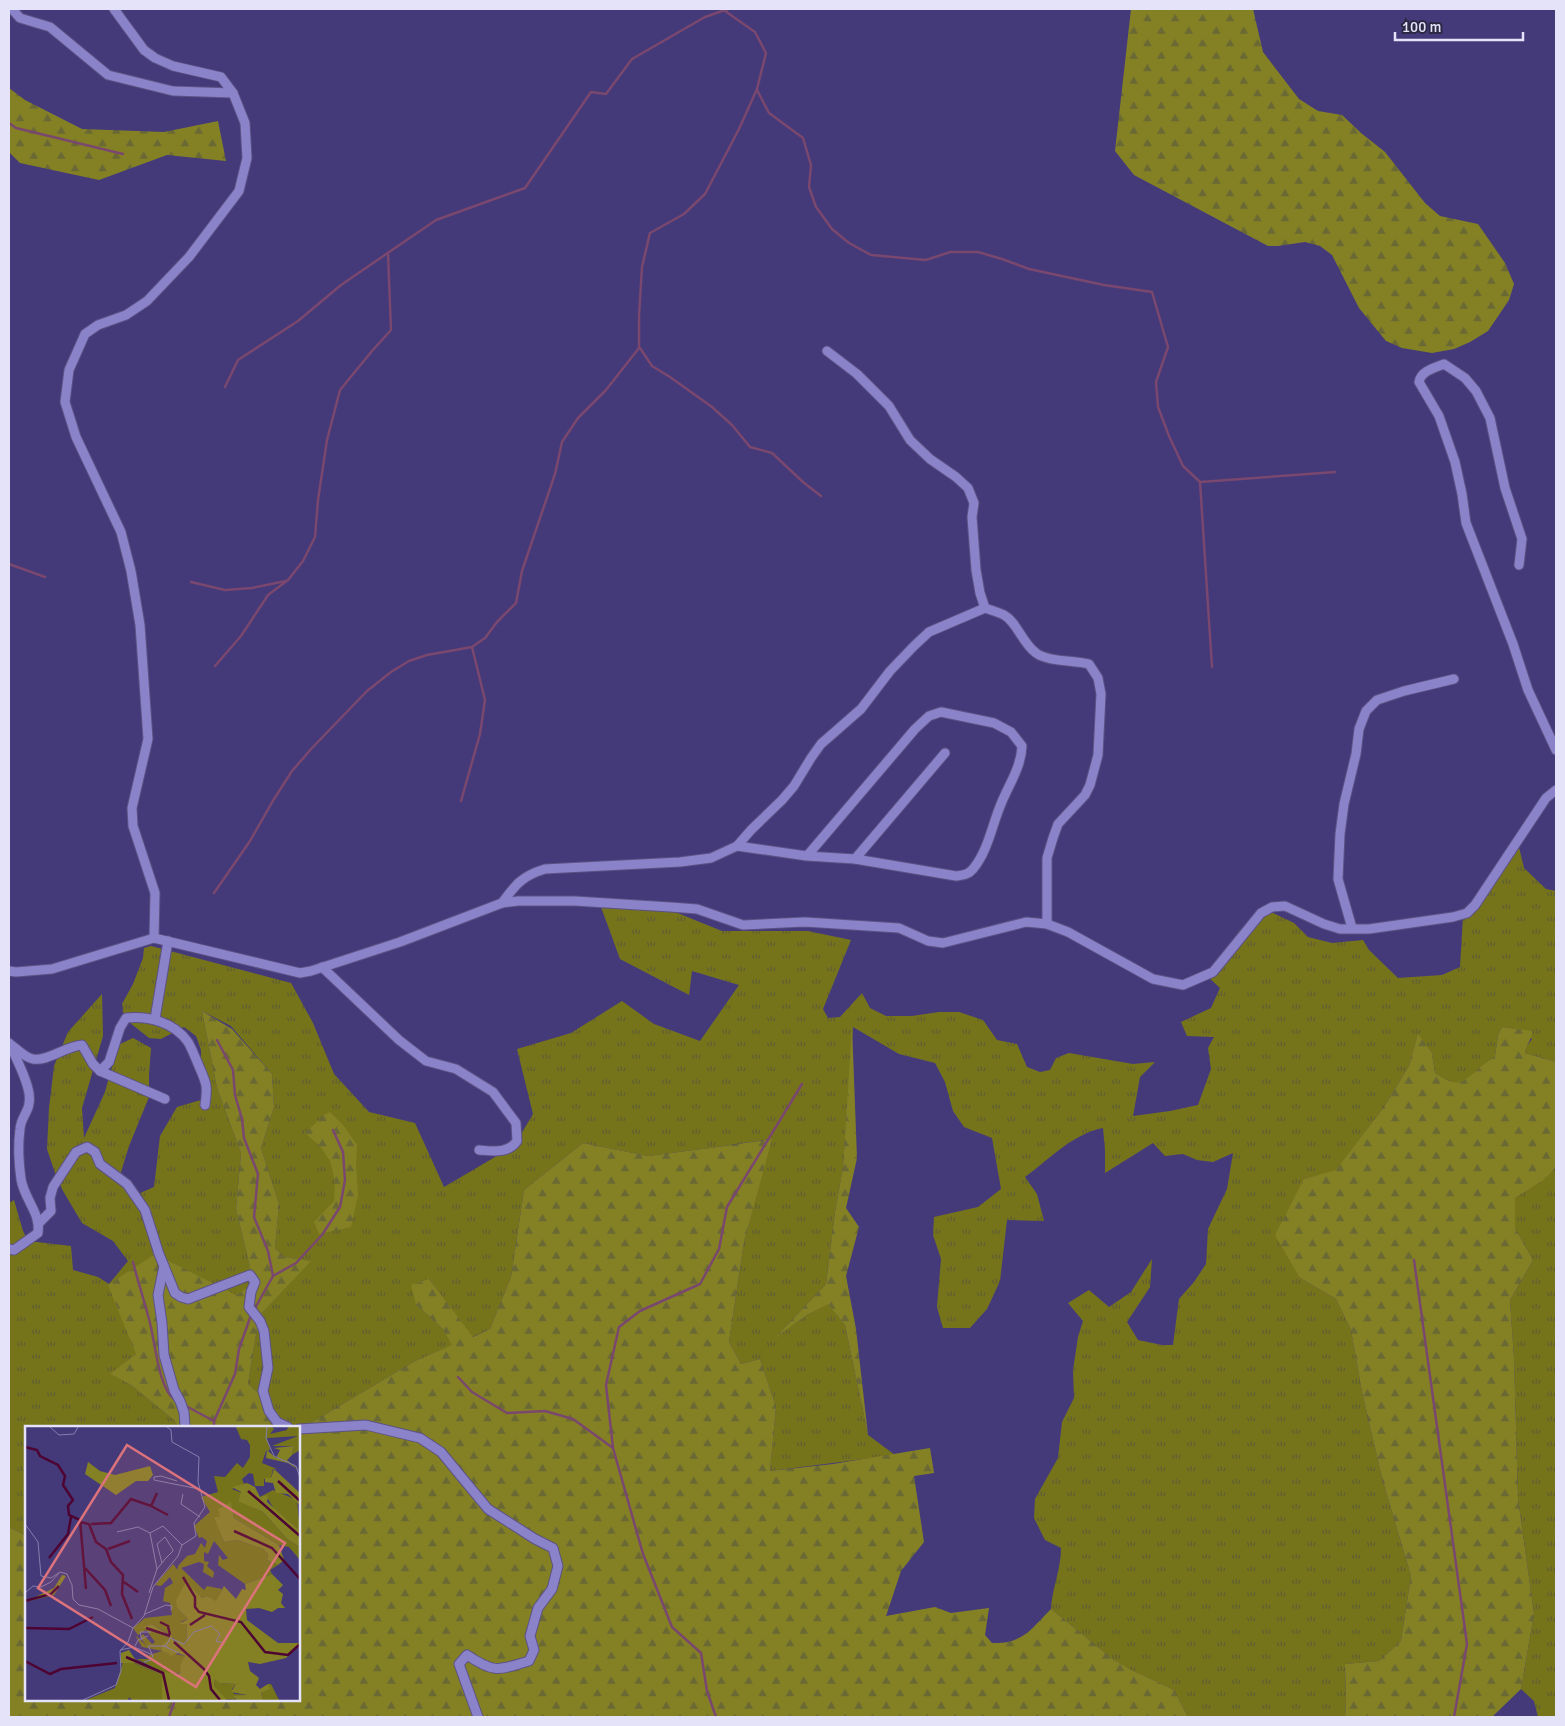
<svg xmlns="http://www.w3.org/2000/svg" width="1565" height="1726" font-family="Signika,sans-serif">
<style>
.grass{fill:url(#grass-tufts)}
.forest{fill:url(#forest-firs)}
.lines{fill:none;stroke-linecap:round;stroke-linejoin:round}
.stream{stroke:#7a476f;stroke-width:2.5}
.street-casing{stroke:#5c5285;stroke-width:11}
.street{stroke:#8b83c9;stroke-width:9}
.inset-river{fill:none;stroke:#4d0433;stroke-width:2.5}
.inset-road{fill:none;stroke:#847ead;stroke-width:1}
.view{fill:#dc737c;fill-opacity:0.15;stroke:#dc737c;stroke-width:2.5}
.inset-edge{fill:none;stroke:#e4e3fa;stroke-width:2.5}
</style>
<defs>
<pattern id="grass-tufts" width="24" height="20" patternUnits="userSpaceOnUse" patternTransform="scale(1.25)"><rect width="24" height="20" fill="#76741b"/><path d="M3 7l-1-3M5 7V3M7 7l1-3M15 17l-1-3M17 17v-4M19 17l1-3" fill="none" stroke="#605e31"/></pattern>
<pattern id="forest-firs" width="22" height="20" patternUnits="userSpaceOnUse" patternTransform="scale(1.25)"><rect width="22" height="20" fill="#848124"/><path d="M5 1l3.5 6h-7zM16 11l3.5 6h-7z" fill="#6a6934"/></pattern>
</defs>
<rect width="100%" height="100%" fill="#443a79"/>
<g class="grass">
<path d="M1517,839L1524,868L1546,889L1556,891V1062L1525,1053L1526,1047L1532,1039L1516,1029L1502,1027L1498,1035L1495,1056L1462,1083H1449L1435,1073L1432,1053L1418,1035L1409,1066L1384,1107L1336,1171L1304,1179L1300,1278L1336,1299L1351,1330L1362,1392L1382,1478L1411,1576L1401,1641L1379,1661L1345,1664L1346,1700L1345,1717H1188L1174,1690L1128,1669L1114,1660L1051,1609C1052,1588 1061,1570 1061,1548L1045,1540L1034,1518L1035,1499L1058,1458L1062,1422L1074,1398L1073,1370L1078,1337L1083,1321L1068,1303L1089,1290L1109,1307L1131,1292L1152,1259L1150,1287L1127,1322L1138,1340L1162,1345H1173L1179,1299L1194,1282L1206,1264L1208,1229L1227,1189L1233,1153L1213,1162L1197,1160L1183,1154L1165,1156L1153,1143L1105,1173V1150L1103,1128C1072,1134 1050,1159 1025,1177L1037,1194L1044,1221L1007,1220L1000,1281L987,1309L970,1328H943L937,1307L941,1259L933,1235L934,1217L978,1207L1001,1189L992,1138L964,1127L953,1111L945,1082L935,1063L899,1054L853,1027L843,1167L835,1212L826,1284L777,1336L807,1315L828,1303L845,1325L868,1435L895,1455L770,1471L776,1407L760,1359L741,1364L729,1342L744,1242L771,1139L710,1148L648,1156L583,1143L524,1190L511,1277L490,1329L472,1337L429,1279L416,1304L443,1329L453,1345L415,1361L299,1430V1427H271L267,1401L248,1384L259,1316L310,1261L284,1257L275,1248L279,1204L261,1148L274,1107L272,1074L231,1026L202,1011L217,1088L241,1153L236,1209L254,1284L236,1296L155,1254L136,1354L111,1374L131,1385L174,1420L178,1427H26V1536L9,1527V1203L14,1200L23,1231L28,1241L71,1246L73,1270L98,1277L109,1284L128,1261L113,1241L82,1223L63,1191L55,1173L47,1149L49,1108L54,1066L68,1032L102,994L103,1036L82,1108L84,1138L105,1092L118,1045L133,1038L151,1048L149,1075V1097L129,1146L121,1172L126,1185L138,1194L154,1187L160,1136L177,1107L201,1100V1050L196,1036L184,1027L161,1039L149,1038L124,1018L122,1004L133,984L143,958L144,948L151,946L291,983L313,1023L334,1074L369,1112L415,1123L444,1187L514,1146L533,1114L517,1049L571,1033L622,1001L654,1024L700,1041L739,985L692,971L689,995L620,959L601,907L665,908L722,931H808L851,940L823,1009L828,1018L840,1017L862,993L870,1008L886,1016H912L939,1012H959L983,1020L997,1040L1017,1044L1027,1067L1040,1072L1050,1070L1056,1058L1069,1053L1133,1064L1155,1062L1140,1077L1133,1116L1170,1111L1198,1105L1211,1069L1208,1048L1214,1037L1187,1036L1181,1022L1211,1008L1220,988L1205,974L1228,947L1239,931L1255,918L1273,913L1294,923L1308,937L1332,943L1363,940L1369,950L1398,978L1442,975L1460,967L1463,917Z"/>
<polygon points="1556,1167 1556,1717 1538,1717 1534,1701 1521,1689 1534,1614 1518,1498 1514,1358 1510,1300 1533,1260 1515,1228 1515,1198 1545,1178"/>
</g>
<g class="forest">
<polygon points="1131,9 1253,9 1263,52 1299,99 1318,111 1342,115 1361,133 1385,152 1425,203 1440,216 1478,224 1505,263 1514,284 1509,300 1488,331 1470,342 1454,349 1432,353 1402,348 1386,341 1359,308 1332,255 1320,246 1305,242 1278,246 1268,246 1134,175 1115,151"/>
<polygon points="9,88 25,100 82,129 164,132 218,121 226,161 167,155 99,180 20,163 9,152"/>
<polygon points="202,1011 232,1029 272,1074 274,1107 261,1148 279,1204 275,1248 284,1257 311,1261 259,1316 248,1384 267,1401 271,1427 178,1427 174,1420 131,1385 110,1374 136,1354 108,1285 155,1254 236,1295 254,1284 236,1209 241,1153 217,1088"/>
<polygon points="852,1026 857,1158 846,1208 859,1227 846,1276 856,1329 868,1435 845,1325 828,1304 807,1315 775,1338 826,1284 835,1212 843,1167"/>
<path d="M1502,1027L1532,1031C1532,1040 1526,1044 1525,1053L1556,1062V1167L1545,1179L1515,1198V1228L1533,1260L1510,1300L1514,1358L1518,1498L1534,1614L1521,1689L1492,1717H1345L1346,1700L1345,1664L1379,1661L1401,1641L1411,1576L1382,1478L1362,1392L1351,1330L1336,1299L1300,1278L1275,1235L1304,1179L1336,1170L1384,1107L1409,1066L1418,1034L1432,1053L1435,1073C1455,1086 1459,1086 1476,1071C1482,1065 1489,1061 1495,1056L1498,1035Z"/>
<polygon points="330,1112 343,1125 357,1145 356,1164 358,1195 351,1227 319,1234 314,1222 334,1201 335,1181 330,1161 320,1146 305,1133 324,1115"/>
<path d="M772,1139L744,1242L729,1342L741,1364L760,1359L776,1407L770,1471L833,1464L930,1448L934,1473L914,1476L924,1542L901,1571L886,1616L935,1607L951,1613L989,1608L985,1635L992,1643C1023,1644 1031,1629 1051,1609L1114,1660L1131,1670L1174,1690L1188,1717H9V1527L26,1536V1700H299V1430L415,1361L452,1345L443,1329L416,1304L411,1285L429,1279L473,1337L490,1329L511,1277L524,1190L583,1143L648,1156L710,1148Z"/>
</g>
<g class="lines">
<g class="stream">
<polyline points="757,90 769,113 803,138 811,165 809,187 816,207 832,229 849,243 871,255 926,260 950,252 978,252 1002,259 1029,269 1104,285 1152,292 1168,347 1156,382 1158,407 1169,436 1183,466 1200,482 1335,472"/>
<polyline points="9,123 16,128 123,154"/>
<polyline points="640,348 652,366 670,377 712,407 732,425 750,447 772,453 803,482 821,496"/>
<polyline points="225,387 238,360 298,321 341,285 436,220 525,188 591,92 606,94 632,59 705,17 728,9"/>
<polyline points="1200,482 1212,667"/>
<polyline points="9,564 45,577"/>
<polyline points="191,582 225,590 252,588 286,581"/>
<polyline points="215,666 241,636 268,595 288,580 303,561 315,537 318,500 327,440 340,390 372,351 391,330 388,253"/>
<polyline points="461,801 480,734 485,700 472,647"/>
<polyline points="214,893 250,841 274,799 292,771 312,748 367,691 391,672 409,661 427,655 472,647 485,638 497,622 516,603 522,571 555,474 562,442 578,418 606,390 639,348 639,316 642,267 650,233 684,214 705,194 739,129 757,89 766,53 755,32 725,11"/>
<polyline points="217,1040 233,1070 235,1095 242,1119 244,1138 258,1174 254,1217 268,1251 273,1276 254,1310"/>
<polyline points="1414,1260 1467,1644 1454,1717"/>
<path d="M133,1262C138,1282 144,1300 149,1319C155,1339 158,1389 175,1400"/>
<polyline points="273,1276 296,1263 322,1235 340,1207 345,1180 343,1152 333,1130"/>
<polyline points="458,1377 472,1392 507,1413 545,1411 573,1419 613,1448"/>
<polyline points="184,1405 214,1421"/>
<polyline points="214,1427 214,1421 235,1374 239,1349 251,1315"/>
<polyline points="169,1717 175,1700"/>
<polyline points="716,1717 707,1691 701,1653 672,1627 643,1554 613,1448 606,1385 619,1327 640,1311 700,1284 719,1249 727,1207 802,1084"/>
</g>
<g class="street-casing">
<g id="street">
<polyline points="12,9 20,18 50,27 108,75 173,91 233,93"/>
<polyline points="114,9 144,50 155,58 173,66 221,77 233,93 245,123 247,158 239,191 189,257 147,301 126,315 98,325 85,334 69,370 65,402 76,437 121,532 131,571 140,625 148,739 132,808 133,826 155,893 154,938"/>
<path d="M827,351L857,374L889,406L910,440L930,459L956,477L968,488L974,503L972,517L976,570L980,593L985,608C991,610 998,612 1004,615C1017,622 1022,643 1036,653C1048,662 1074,660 1089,664L1098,678L1101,694L1098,755L1090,785L1085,795L1058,824L1053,838L1047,858V924"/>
<path d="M1519,565L1522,539L1505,488L1490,418L1476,391L1465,378L1444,364C1434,368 1421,371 1419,382L1439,416L1455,462L1462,494L1466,523L1513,644L1528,690L1556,750"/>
<path d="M737,846L807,856L855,859L956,876C963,875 968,875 973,869C988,851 992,825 1001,804C1009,784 1021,768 1022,746L1011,732L994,723L941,712L929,716L915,729L807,856"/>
<polyline points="855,859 945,753"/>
<path d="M502,903C516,884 522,876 545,869L680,862L711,858L737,846L751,830L782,800L794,786L811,758L821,744L861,709L890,671L914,646L929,632L985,608"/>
<polyline points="1352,928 1338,879 1340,834 1344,804 1356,754 1359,729 1366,711 1377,700 1404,691 1454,679"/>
<path d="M322,967L399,1040L426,1061L456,1069L493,1092L516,1123L517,1141C508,1154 493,1151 479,1150"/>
<polyline points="9,971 16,972 52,969 154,938 300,973 311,971 400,942 502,903 518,901 575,901 670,907 697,909 743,925 805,922 899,928 928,941 943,943 1026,922 1047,924 1068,932 1153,979 1183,985 1213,972 1261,913 1272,907 1285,906 1324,924 1340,929 1369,929 1453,917 1467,913 1475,905 1546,798 1556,790"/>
<polyline points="155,1019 168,941"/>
<path d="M9,1043C16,1058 26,1076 29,1093C32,1111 21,1115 20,1129C18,1144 19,1165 21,1179C24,1199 41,1213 38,1233L14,1250L9,1249"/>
<path d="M10,1044C16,1048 25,1058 33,1059C47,1062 66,1046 82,1045L93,1064L100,1071L165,1099"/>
<path d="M100,1071L109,1062L120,1028L126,1018C149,1016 174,1022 188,1042C192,1049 195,1057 198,1064C206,1083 208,1084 205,1105"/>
<polyline points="39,1223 51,1211 50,1198 53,1187 76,1152 87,1147 95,1152 100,1164 127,1184 145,1210 159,1254 175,1293 181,1297 188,1299 250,1275 255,1282 251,1292 249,1307 260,1321 264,1331 268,1368 263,1391 269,1411 277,1422 288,1427"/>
<polyline points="164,1266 158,1295 162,1323 164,1355 174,1390 180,1401 184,1412 185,1426"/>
<path d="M299,1429L366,1425L420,1438L441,1452L488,1509L535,1539L553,1548L558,1566L552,1589L538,1608L530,1636L534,1650L529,1661C499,1670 495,1674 467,1655L459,1664L478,1717"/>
</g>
</g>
<use href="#street" class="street"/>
</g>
<g transform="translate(25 1426)">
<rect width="275" height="275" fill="#443a79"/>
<path d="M211,1H247L249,3L245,8L262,4L263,1H275V24L267,29L269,20H247L273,10L242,12L245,24L241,25L237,37L252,43H248L246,52L239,53V60H230L228,48L224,47L217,53L219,58L207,63L217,67L213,74L238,86L262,113L275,121V134L264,121L254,119L209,92L206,77L196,81V90L191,94L199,116L212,114L238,123L243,128L242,134L253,139L245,144L247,148L220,158L193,139L194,129L198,134L203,132L189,115L183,128L179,126V135L184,136L182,140L189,146L188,152L178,146L179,138L174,136L156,142L179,164L182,160L197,163L192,176L182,170L177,172L161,157L152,182L163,193L155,196L162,197L161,219L154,218L144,208L127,198L118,201L145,212V227L160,230L156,246L145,250L112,233H125L124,229L137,225L117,221L110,209L121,219L115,211L118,208L127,218L130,216L121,204L113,209L108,202L120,192L147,189L145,177L138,175L140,162L148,157L145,151L136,160L130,159L148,138L153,144V140L162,130L170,128L176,117L180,122L182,115L177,111L174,112L169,100L185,86L176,71L193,66L189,50L200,51L212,37L218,42L225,31V19L222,14L216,13ZM248,64L272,74L275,105L249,83L243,73L235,71ZM98,236L109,237L137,249V274H107L104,271L103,274H61L90,262ZM190,252L194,257L211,258L207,263L209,268L222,269L209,272L212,274L198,273L189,260ZM243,258H246L254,274H238L236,267L244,263Z" fill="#76741b"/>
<path d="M269,20L267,29L262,34L275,45L263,37L241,32L242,24L251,32L255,24L249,22ZM63,36L75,45L90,49L125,40L128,49L123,55H111L91,69L60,48ZM249,43L275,67V79L263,68L251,67L248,57L240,56V52H246ZM222,57L230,61L235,71L243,69L242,76L275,105V121L262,113L238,86L213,75L216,66L207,61ZM206,76L209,92L254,119L259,134L253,139L242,134L243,128L238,123L212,114L199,116L189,91H195L193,83ZM247,148L258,159L253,164L258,168L256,177L260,182H253L247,186L234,182L221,183L222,194L253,217H275L261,232L235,238L223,236L225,245L234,252L231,259L235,263L243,258L245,263L236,267L238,274H212L208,270L222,269L206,266L211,258L194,257L190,253L189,260L202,274H137V249L110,237H96V227L104,224L110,233L126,242L151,249L156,246L155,240L160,230L153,227L145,230L144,227L137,225V219L145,212L117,201L127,198L143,208L146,206L148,214L161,219L162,198H154L163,193L152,182L151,174L161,156L177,172L182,170L191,175L199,160L211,173L217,163L221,164L220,158ZM37,149L41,150L29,169L0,176L29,162Z" fill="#848124"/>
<path class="inset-river" d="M0,21L12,24L15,30L33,39L40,50L38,59L48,74L43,80L44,89L55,94L61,163M253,55L275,75M223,65L275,110M126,80L143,89M55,96L64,98L71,116L81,123L86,136L98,149L97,168L107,193M66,98L86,97L106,73L126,80L132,67M209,105L247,122L275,153M83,123L105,115M24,132L43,108L46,91M60,142L80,164L86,180M158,151L170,171V181L174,186L216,196L240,226L263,229L275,218M99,156L113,166M0,175L26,168L34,160M135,196L143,200L145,209M165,199L180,189M0,202L44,203L68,191M121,202L145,210M149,216L179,243L184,250L186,263L195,274M101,231L138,247L144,274M0,235L25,248L36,243L92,237"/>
<path class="inset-road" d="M25,1L34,9L49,8L53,1M242,1L241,12L249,30L271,40L275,52M129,51V54L174,63M129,51L136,50L152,55M158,68L156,78L175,91M0,98L13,116L16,150L26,152L35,146L42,148L47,159L48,173L54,179L73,183L108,202M92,106L113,101L125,107L138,100L157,119M132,143L137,137L140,133L148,125V124L140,111L132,118L137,137M0,167L8,160L16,161L26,156L35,146M124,167L132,143L125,107M120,188L141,179L147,180L146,184M117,214L115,206H126M110,220L113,214L123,210M139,220L154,227M95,224L109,221L128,229L126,234L119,236M127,228L123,220H141L145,212L159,218L169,206L186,200L195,208L191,215L199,217M58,274L91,259L96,245L95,225L103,216L108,202L119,190L128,161L153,130L157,119L171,110L169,97L180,81L173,56L174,31L147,16L146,4L142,1"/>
<path class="view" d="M102,19L260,117L171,261L13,162Z"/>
<rect width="275" height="275" class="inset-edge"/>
</g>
<rect width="1565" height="1726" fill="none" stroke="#e4e3fa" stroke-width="20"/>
<path d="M1395 32v8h128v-8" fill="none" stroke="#e4e3fa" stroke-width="2.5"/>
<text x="1402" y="32" font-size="15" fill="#e4e3fa" stroke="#2b2844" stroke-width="4" paint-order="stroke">100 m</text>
</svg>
